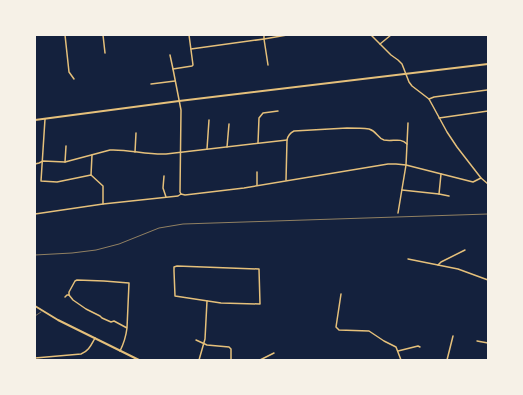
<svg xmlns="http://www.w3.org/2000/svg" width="523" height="395" font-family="'PT Sans Narrow',sans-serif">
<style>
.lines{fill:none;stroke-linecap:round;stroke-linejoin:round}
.path{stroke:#e5c07b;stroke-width:0.5}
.minor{stroke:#e5c07b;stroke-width:1.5}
.secondary{stroke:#e5c07b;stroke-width:2}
.rail{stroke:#918062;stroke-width:1}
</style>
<rect width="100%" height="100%" fill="#14213d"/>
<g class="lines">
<polyline class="path" points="35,316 41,312"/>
<g class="minor">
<polyline points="65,35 69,72 74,79"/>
<polyline points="103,35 105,53"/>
<polyline points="264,35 264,39 287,35"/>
<polyline points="371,35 391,55 398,60 402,64 409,82 412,86 429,99 447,132 457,147 481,178 488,184"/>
<polyline points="380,44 391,35"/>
<polyline points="191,49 264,39 268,65"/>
<polyline points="170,55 173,69"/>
<polyline points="151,84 175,81"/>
<polyline points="429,99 434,97 487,90"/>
<polyline points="439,118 488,111"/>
<polyline points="45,119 41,181 57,182 91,175 103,186 103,204"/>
<polyline points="258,143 259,118 263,113 278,111"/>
<polyline points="227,147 229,124"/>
<polyline points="207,149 209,120"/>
<polyline points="135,152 136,133"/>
<polyline points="65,162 66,146"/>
<path d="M35,164L39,163L43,161L65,162L110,150C128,149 147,155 166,154L287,140"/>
<polyline points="441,174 439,194 449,196"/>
<polyline points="91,175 92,155"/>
<polyline points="164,176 163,188 166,197"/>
<path d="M286,180L287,140C288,135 290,133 294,131C312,130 330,129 347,128C355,128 362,128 369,129C377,131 377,138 384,140C393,142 400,137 407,144"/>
<polyline points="257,185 257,172"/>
<polyline points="402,190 439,194"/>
<polyline points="181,194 180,192 181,110 173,69 192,66 193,65 189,35"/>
<polyline points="398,213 406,165 408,123"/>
<polyline points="35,214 103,204 178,196 181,194 185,195 244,188 388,164 396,164 406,165 473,182 481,178"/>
<polyline points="408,259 458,269 488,280"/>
<polyline points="438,265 441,262 465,250"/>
<polygon points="177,266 259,269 260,304 221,303 175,296 174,271 174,267"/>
<polyline points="341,294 336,327 339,330 369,331 384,341 396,347 401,360"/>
<polyline points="65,297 67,295 69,295"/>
<polyline points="196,340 207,345 229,347 231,349 231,360"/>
<polyline points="477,341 488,343"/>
<path d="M120,351C124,343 126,336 127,328L129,283L104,281L77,280L75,281L69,292V295L73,300L86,309L100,316L102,318L111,322L114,321L127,328"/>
<polyline points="398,351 418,346 420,347"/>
<path d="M35,358L81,354C89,351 91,345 95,338"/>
<polyline points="199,360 205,339 207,301"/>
<polyline points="260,360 274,353"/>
<polyline points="447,360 453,336"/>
</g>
<g class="secondary">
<polyline points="35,120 179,101 488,64"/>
<polyline points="35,306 58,320 139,360"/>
</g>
<polyline class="rail" points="35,255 72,253 96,250 119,244 159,228 183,224 488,214"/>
</g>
<rect width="523" height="395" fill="none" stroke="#f6f1e7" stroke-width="72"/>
</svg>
